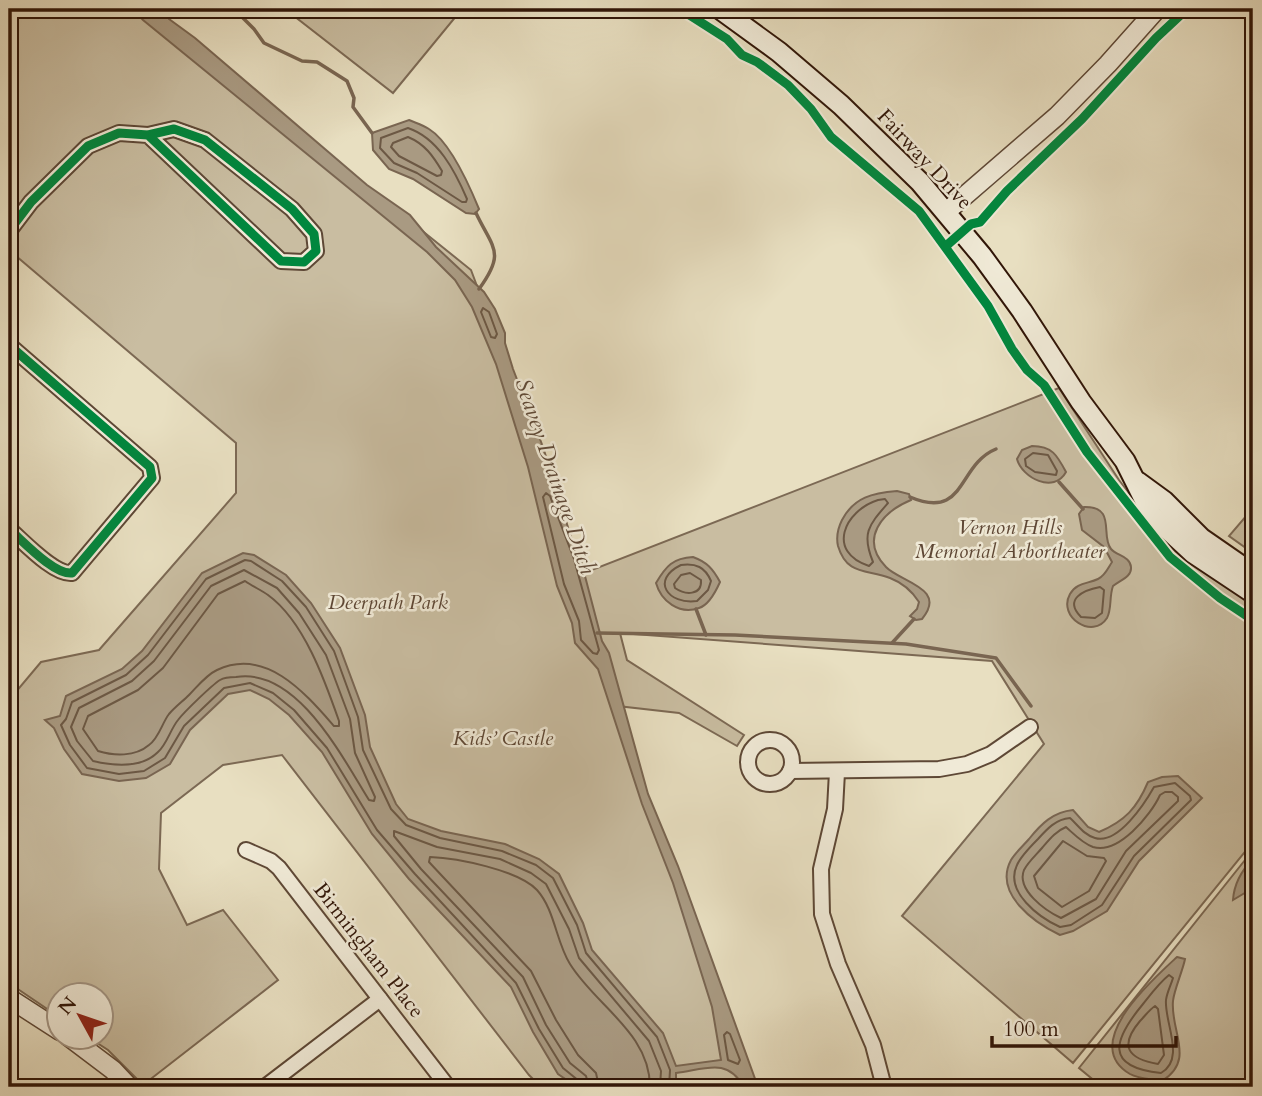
<svg xmlns="http://www.w3.org/2000/svg" width="1262" height="1096" font-family="Cardo,serif">
<style>
.green{fill:#c9bda1;stroke:#7c6954;stroke-width:2}
.water{fill:#a99a82;stroke:#796551;stroke-width:2}
.lines{fill:none;stroke-linecap:round;stroke-linejoin:round}
.shore{stroke:#6c5844;stroke-width:2}
.stream{stroke:#796551;stroke-width:3.5}
.minor-casing{stroke:#5e4836;stroke-width:18}
.tertiary-casing{stroke:#5e4836;stroke-width:21}
.secondary-casing{stroke:#301507;stroke-width:23}
.minor{stroke:#f0ead7;stroke-width:14}
.tertiary{stroke:#f0ead7;stroke-width:18}
.secondary{stroke:#f0ead7;stroke-width:19}
.cycleway-casing{stroke:#f0ead7;stroke-width:13}
.cycleway{stroke:#00873e;stroke-width:9}
.labels{text-anchor:middle;stroke-width:5;stroke-linejoin:round;paint-order:stroke}
.street-label{font-size:21px;fill:#301507;stroke:#f0ead7}
.park-label{font-size:21px;font-style:italic;fill:#5e4735;stroke:#f0ead7}
.water-label{font-size:23px;font-style:italic;fill:#604a38;stroke:#f0ead7}
</style>
<rect width="100%" height="100%" fill="#e8dfc1"/>
<filter id="stains"><feTurbulence type="fractalNoise" baseFrequency=".00286" numOctaves="4"/><feColorMatrix values="0 0 0 0 .2 0 0 0 0 .09 0 0 0 0 .02 0 0 0 .5 -.17"/></filter>
<radialGradient id="worn" r=".72"><stop offset=".6" stop-color="#630" stop-opacity="0"/><stop offset="1" stop-color="#630" stop-opacity=".3"/></radialGradient>
<g class="green">
<polygon points="9,9 146,9 471,270 533,436 574,577 1059,388 1119,480 1141,509 1253,597 1253,842 1073,1063 902,916 1044,744 992,661 620,633 627,660 744,735 737,746 679,713 617,706 743,1087 541,1087 529,1075 282,755 223,765 161,813 159,869 187,925 223,910 278,980 143,1085 108,1050 88,1037 102,1036 102,995 60,995 59,1017 9,983 9,700 41,662 99,650 236,493 236,443 9,250"/>
<polygon points="285,9 462,9 393,93"/>
<polygon points="1253,508 1253,553 1229,536"/>
<polygon points="1253,850 1253,1087 1102,1087 1079,1068"/>
</g>
<g class="water">
<path d="M133,9H168L169,19L195,38L367,185L410,215L436,247L484,292L495,309L505,333V343L513,369L543,447L571,537L580,557L602,641L609,653L648,794L678,866L758,1087H744C727,1057 706,1069 676,1073V1087H577L558,1074L533,1032L511,987L409,879L372,834L322,752L289,715L269,699L250,690L228,694L190,730L170,764L146,778L119,781L82,774L64,749L54,728L45,720L60,716L66,696L122,669L142,651L202,573L243,553L254,555L286,575L311,603L340,648L365,715L370,747L396,804L408,819L441,831L505,844L539,859L559,874L583,923L592,950L663,1033L676,1066L721,1060L712,1007L673,883L642,804L598,669L575,643L572,623L557,586L528,467L496,364L472,307L455,280L427,252L143,20Z"/>
<path d="M409,120C416,123 423,125 429,129C450,142 470,187 479,209L475,214L466,213L413,179L389,169L373,150L372,133Z"/>
<path d="M1032,446C1052,446 1057,455 1066,472C1054,494 1022,478 1017,459L1022,450Z"/>
<path d="M897,491L909,494L911,500C882,512 859,539 886,567C900,582 948,588 922,619L916,620L910,616L917,609L919,602C912,591 903,583 890,578C867,569 847,576 838,546C836,537 838,528 842,520C854,497 873,493 897,491Z"/>
<path d="M1084,507C1117,506 1100,536 1111,549C1117,556 1130,556 1131,567C1132,577 1120,580 1113,586C1109,597 1112,609 1107,618C1093,640 1057,617 1070,594C1077,582 1088,584 1098,579C1105,576 1108,568 1112,562L1104,547L1082,530L1079,514Z"/>
<path d="M693,557C707,562 713,569 720,582C716,591 709,605 699,608C679,615 661,601 656,583C666,566 673,558 693,557Z"/>
<path d="M1178,776L1202,798L1139,861L1107,911L1073,931L1060,935C1035,923 993,894 1011,860C1015,853 1023,846 1029,839C1041,824 1053,812 1073,810L1088,827L1099,832C1125,821 1137,808 1148,782L1162,777Z"/>
<path d="M1253,859V888L1233,900C1234,884 1242,870 1253,859Z"/>
<path d="M1177,957L1185,959C1183,970 1174,990 1173,1001C1170,1031 1196,1060 1162,1081C1153,1079 1139,1079 1130,1074C1079,1044 1152,980 1177,957Z"/>
</g>
<g class="lines">
<g class="shore">
<path d="M408,128C438,138 455,171 467,199L466,202H462L417,173L394,163L380,148L381,138Z"/>
<path d="M408,137C425,144 433,156 442,171L441,175L437,176L399,156L391,147L393,143Z"/>
<polygon points="483,308 489,312 497,334 495,338 491,337 481,312"/>
<polygon points="1033,453 1048,455 1057,471 1056,475 1035,472 1026,466 1025,459"/>
<polygon points="546,493 550,496 574,559 599,650 597,654 593,653 581,640 579,621 564,584 543,497"/>
<path d="M878,500L885,499L888,503C869,525 861,533 873,562L869,566C826,552 844,511 878,500Z"/>
<path d="M681,565C696,563 705,567 711,581L708,590L697,601C668,605 650,580 681,565Z"/>
<path d="M244,570L277,588L299,613L326,655L350,719L355,753L375,797L374,801L369,800C342,757 297,667 236,677C231,677 225,677 220,680C212,685 184,712 178,720C170,730 167,744 158,752C141,769 114,766 93,761L77,741L71,727L79,708L132,681L154,661L211,586Z"/>
<path d="M690,573L701,580C702,596 685,595 675,588L674,584L681,575Z"/>
<path d="M245,581C252,586 261,590 268,595C304,621 325,681 339,721V726H334C305,693 266,647 217,670C206,675 197,687 189,695C183,701 175,707 169,714C162,723 159,738 149,745C135,757 114,756 98,751L83,729L88,716L138,690L163,668L218,594Z"/>
<path d="M1100,587L1104,590L1102,613L1095,618L1081,617C1063,599 1084,590 1100,587Z"/>
<path d="M1175,783L1190,796L1191,800L1134,856L1102,905L1071,925L1060,927C1040,918 1004,892 1017,865C1021,856 1031,846 1038,839C1047,829 1056,819 1070,818C1078,825 1084,835 1095,838C1118,845 1145,803 1154,787Z"/>
<path d="M1165,792H1172L1178,797V801L1126,851L1096,899L1061,918C1046,911 1016,890 1024,870C1028,862 1036,855 1042,848C1049,840 1056,831 1066,827C1075,835 1082,843 1093,847C1118,855 1151,815 1160,795Z"/>
<polygon points="1063,841 1087,856 1104,858 1106,861 1089,891 1062,907 1038,888 1034,876"/>
<path d="M1169,975L1173,978C1171,985 1167,992 1166,1000C1164,1022 1186,1059 1161,1073C1103,1067 1114,1039 1143,1004C1151,994 1159,983 1169,975Z"/>
<path d="M1155,1006L1158,1009L1164,1055L1158,1064C1129,1059 1118,1047 1140,1021C1145,1016 1149,1010 1155,1006Z"/>
<polygon points="727,1032 730,1034 740,1060 738,1064 728,1060 724,1035"/>
<polyline points="580,1087 579,1081 563,1068 539,1029 516,983 415,874 377,830 327,748 294,710 273,693 250,683 224,688 184,726 165,758 144,771 119,774 87,768 70,745 61,725 66,719 72,702 126,675 148,655 206,579 245,560 251,561 282,581 306,607 334,651 358,717 363,750 391,809 406,825 440,838 502,851 536,865 553,878 577,925 586,953 657,1037 670,1070 669,1087"/>
<polyline points="589,1087 586,1076 570,1063 546,1025 523,977 421,869 394,836 394,831 437,847 500,859 531,873 546,884 569,929 579,958 649,1041 661,1071 660,1087"/>
<path d="M599,1087L596,1073L578,1055L556,1020L531,971L429,862L430,857C457,858 518,870 537,890C555,910 556,942 570,964C596,1006 650,1033 650,1087"/>
</g>
<g class="stream">
<polyline points="234,9 254,29 264,43 302,61 317,62 347,81 354,98 353,107 372,133"/>
<path d="M476,213C493,249 506,252 479,289"/>
<polyline points="1059,482 1083,509"/>
<path d="M910,497C966,521 957,465 996,449"/>
<polyline points="696,609 706,635"/>
<polyline points="597,633 735,635 906,644 996,658 1031,706"/>
<polyline points="892,643 914,619"/>
</g>
<g class="minor-casing">
<g id="minor">
<polyline points="9,231 31,202 88,146 119,133 148,135 174,129 205,140 292,209 314,234 316,251 304,262 281,261 148,135"/>
<path d="M9,345L150,467L152,478L72,573C54,575 23,541 9,529"/>
<circle cx="770" cy="762" r="22"/>
<polyline points="790,771 939,769 967,764 991,754 1030,727"/>
<polyline points="837,772 835,809 821,869 822,914 838,964 873,1045 884,1087"/>
<polyline points="246,850 271,861 279,868 448,1087"/>
<polyline points="265,1087 380,999"/>
</g>
</g>
<g class="tertiary-casing">
<g id="tertiary">
<polyline points="946,212 1057,116 1108,64 1157,9"/>
<polyline points="9,998 60,1031"/>
<polyline points="68,1036 113,1070 129,1087"/>
</g>
</g>
<g class="secondary-casing">
<g id="secondary">
<polyline points="720,9 779,52 841,105 920,182 982,256 1022,311 1081,402 1125,461 1152,515 1193,553 1253,593"/>
<polyline points="1138,482 1164,501 1201,538 1253,574"/>
</g>
</g>
<use href="#minor" class="minor"/>
<use href="#tertiary" class="tertiary"/>
<use href="#secondary" class="secondary"/>
<g class="cycleway-casing">
<g id="cycleway">
<polyline points="680,9 727,39 742,55 757,62 788,85 811,109 831,137 919,211 988,306 1012,349 1027,370 1044,385 1087,452 1170,557 1220,598 1253,620"/>
<polyline points="9,231 31,202 88,146 119,133 148,135 174,129 205,140 292,209 314,234 316,251 304,262 281,261 148,135"/>
<polyline points="946,246 971,224 980,222 1007,191 1082,119 1156,38 1187,9"/>
<path d="M9,345L150,467L152,478L72,573C54,575 23,541 9,529"/>
</g>
</g>
<use href="#cycleway" class="cycleway"/>
</g>
<g class="labels">
<g class="street-label">
<text transform="translate(925 159) rotate(47)" y="7">Fairway Drive</text>
<text transform="translate(369 950) rotate(52)" y="7">Birmingham Place</text>
</g>
<g class="park-label">
<text x="1010" y="534">Vernon Hills<tspan x="1010" dy="24">Memorial Arbortheater</tspan></text>
<text x="388" y="609">Deerpath Park</text>
<text x="503" y="745">Kids’ Castle</text>
</g>
<g class="water-label">
<text transform="translate(556 476) rotate(71)" y="8">Seavey Drainage Ditch</text>
</g>
</g>
<rect width="1262" height="1096" fill="none" stroke="#e8dfc1" stroke-width="35"/>
<rect x="10" y="10" width="1241" height="1075" fill="none" stroke="#301507" stroke-width="3.5"/>
<rect x="18" y="18" width="1227" height="1061" fill="none" stroke="#301507" stroke-width="2"/>
<g transform="translate(80 1016) rotate(310)"><circle r="33" fill="#f0ead7" stroke="#a39584" stroke-width="2"/>
<path d="M0-5L12 26L0 18L-12 26Z" fill="#8f2418"/>
<text y="-10" font-size="19" font-weight="bold" text-anchor="middle" fill="#301507">N</text>
</g>
<path d="M992 1036v10h184v-10" fill="none" stroke="#301507" stroke-width="3.5"/>
<text x="1003" y="1036" font-size="21" fill="#301507" stroke="#f0ead7" stroke-width="5" paint-order="stroke">100 m</text>
<rect width="100%" height="100%" filter="url(#stains)"/>
<rect width="100%" height="100%" fill="url(#worn)"/>
</svg>
